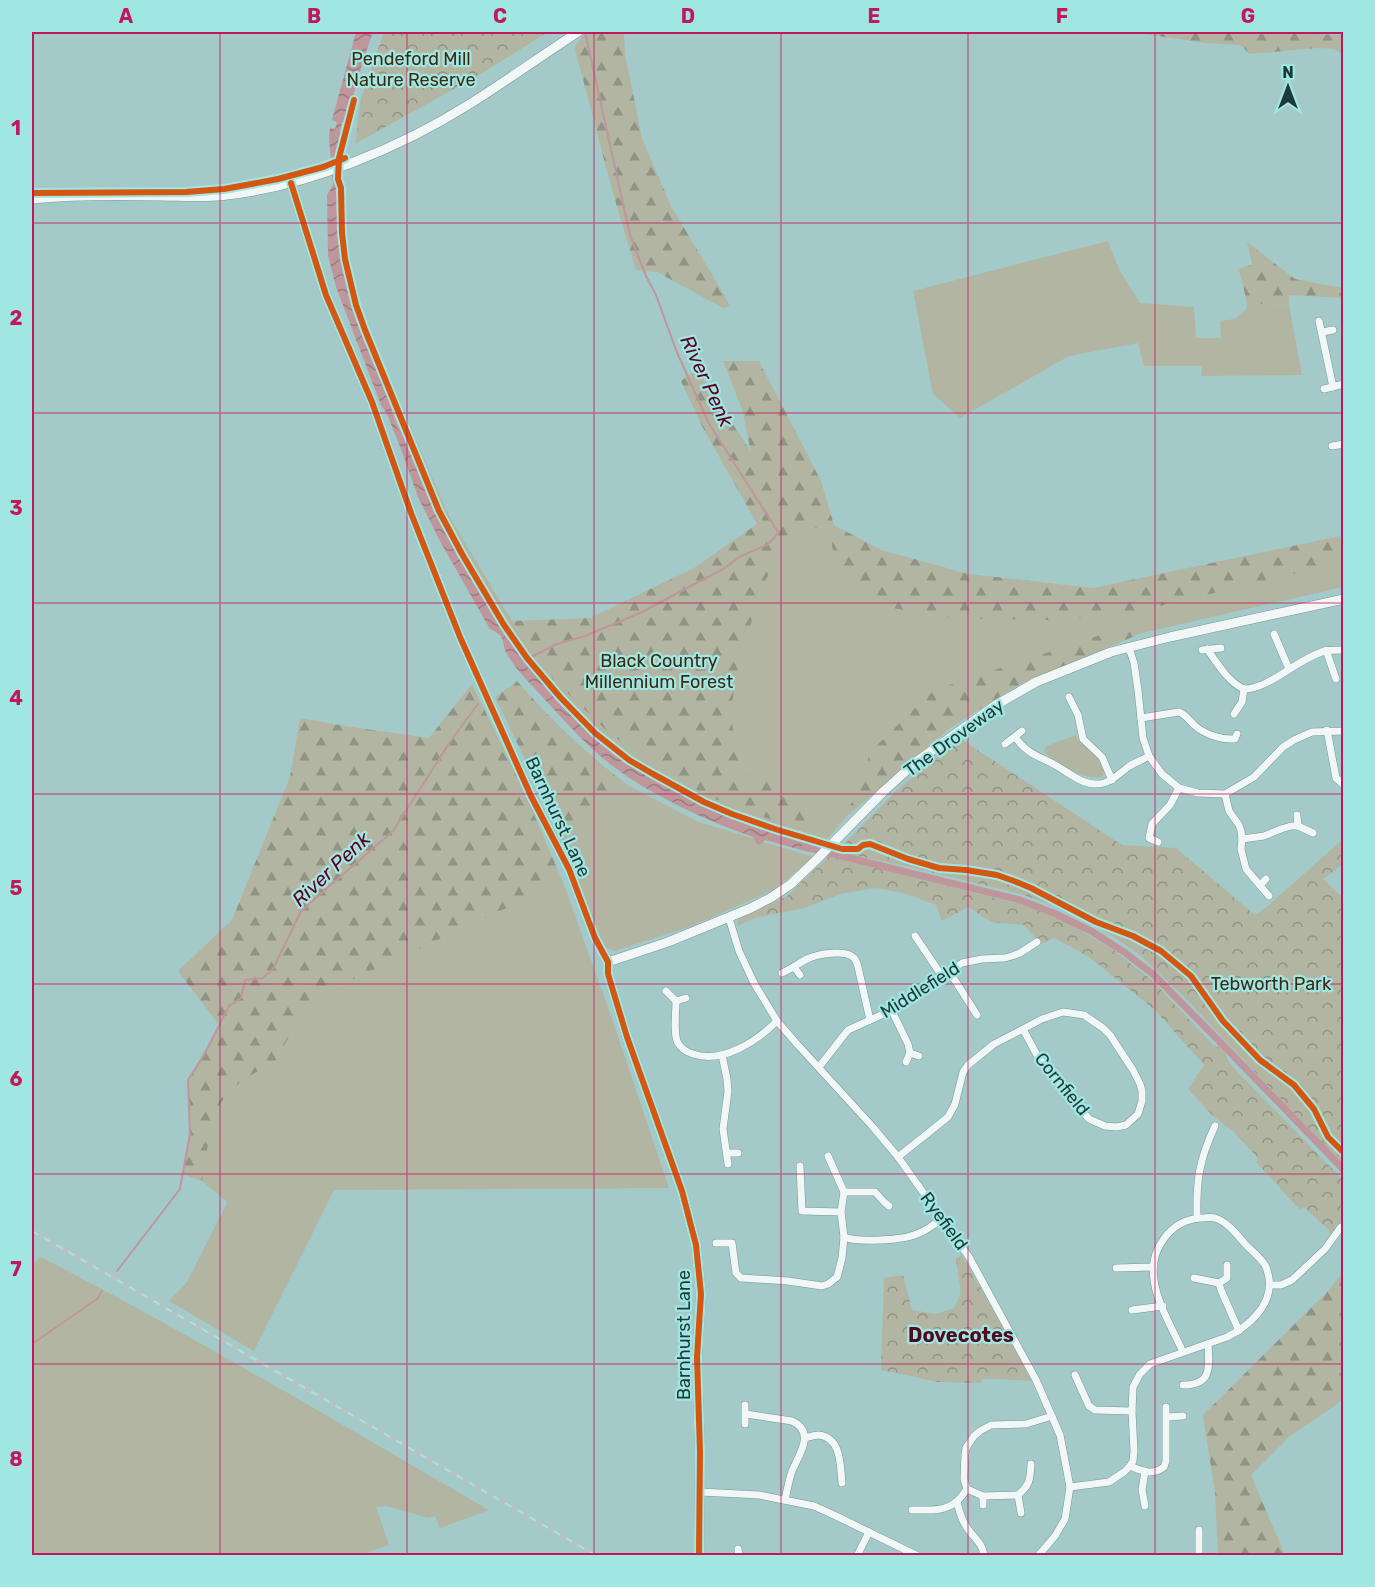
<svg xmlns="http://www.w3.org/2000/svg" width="1375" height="1587" font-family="Rubik,sans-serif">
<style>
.green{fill:#b2b5a2}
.forest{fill:url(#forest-firs)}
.park{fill:url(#park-crowns)}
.water{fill:url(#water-waves)}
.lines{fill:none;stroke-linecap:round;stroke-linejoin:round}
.stream{stroke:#be969c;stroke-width:2}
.canal{stroke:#be969c;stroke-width:7}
.street-casing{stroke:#799796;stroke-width:8}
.secondary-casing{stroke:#799796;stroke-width:10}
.street{stroke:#f1f7f7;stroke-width:7}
.secondary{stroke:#f1f7f7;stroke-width:9}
.rail-casing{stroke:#b7c2c2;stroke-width:4.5}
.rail{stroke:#a0e7e3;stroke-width:2;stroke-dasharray:7;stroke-linecap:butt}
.cycleway-casing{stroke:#a0e7e3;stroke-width:10}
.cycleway{stroke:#d45610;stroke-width:6}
.grid{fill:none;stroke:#c2185b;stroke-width:1.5;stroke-opacity:0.55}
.labels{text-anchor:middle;stroke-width:4.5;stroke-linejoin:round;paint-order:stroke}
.park-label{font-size:18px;fill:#3e2a11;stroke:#a0e7e3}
.street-label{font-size:18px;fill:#1d3a39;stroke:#a0e7e3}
.water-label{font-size:20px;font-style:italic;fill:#5f0220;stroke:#a0e7e3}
.neighbourhood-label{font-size:20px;font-weight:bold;fill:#500a1d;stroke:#a0e7e3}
.neatline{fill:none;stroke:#c2185b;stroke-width:2}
.grid-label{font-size:20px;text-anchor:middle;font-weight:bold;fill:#c2185b}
</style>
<defs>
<pattern id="forest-firs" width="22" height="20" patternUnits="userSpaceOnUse" patternTransform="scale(1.5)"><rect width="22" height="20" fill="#b2b5a2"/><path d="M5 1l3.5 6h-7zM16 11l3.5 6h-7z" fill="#909485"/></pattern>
<pattern id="park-crowns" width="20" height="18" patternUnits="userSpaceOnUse" patternTransform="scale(1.5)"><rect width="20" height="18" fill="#b2b5a2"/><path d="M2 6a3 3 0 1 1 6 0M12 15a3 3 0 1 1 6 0" fill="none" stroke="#909485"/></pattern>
<pattern id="water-waves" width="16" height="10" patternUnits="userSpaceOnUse" patternTransform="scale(1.5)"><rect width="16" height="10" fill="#be969c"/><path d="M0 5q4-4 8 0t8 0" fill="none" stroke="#9a7b80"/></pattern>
</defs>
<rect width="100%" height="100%" fill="#a3cac8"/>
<g class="green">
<path d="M342,170L346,239L360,305L390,380L449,516L512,621L552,678L606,730L658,770L715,799L807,832L779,782L744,775L730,715L739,661L764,583L785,545L788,533L834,525L832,547L1123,615L1343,562V587L1142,633L1130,625L871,751L846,817L823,844C735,819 651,789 584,724C565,705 548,686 531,667C523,657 518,645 507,639L484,595L455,550L398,429L392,412L388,392L354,305L349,285L343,259L340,233V188L337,181V173Z"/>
<polygon points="1108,241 1119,269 1140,303 1194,307 1196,338 1221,338 1220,321 1235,319 1246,310 1247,303 1289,305 1302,375 1201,376 1202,366 1144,366 1138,343 1069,356 960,418 933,394 913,291"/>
<path d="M1076,735C1079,745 1087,746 1094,753C1099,757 1101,765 1104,771L1102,777C1080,780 1060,764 1044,752L1046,746Z"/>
<polygon points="629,786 699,822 755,839 760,845 763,842 814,857 775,889 692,926 614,951 602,946 556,824 571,828 595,813"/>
<polygon points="563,882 611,1016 669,1188 334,1190 254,1351 169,1301 187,1282 226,1205 227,1202 202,1181 211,1126 220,1104 231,1090 245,1079 276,1060 310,999"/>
<path d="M41,1257C193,1336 341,1424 489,1510L440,1528L435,1516L428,1518L387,1506L376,1507L389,1545L360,1555H32V1265Z"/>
</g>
<g class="forest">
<path d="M585,32H624L625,54L642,138L671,206L720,288L730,306L723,308L657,272L636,270C622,224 608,178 597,132C589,104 583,76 574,48Z"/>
<polygon points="1130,32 1240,32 1343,35 1343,54 1334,49 1317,48 1250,54 1240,45 1205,43"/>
<polygon points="1247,242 1295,279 1343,288 1343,298 1289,295 1289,305 1247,303 1239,269 1252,264"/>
<polygon points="723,361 759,361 821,481 834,525 881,550 969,574 1093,588 1340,536 1343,552 1343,562 1123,615 1046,620 946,618 888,607 847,583 832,547 833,525 788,533 785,545 764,583 739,661 730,715 744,775 779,782 803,800 814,820 807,833 715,799 658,770 606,730 552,678 512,621 590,618 694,568 757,524 702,426 681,381 697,369 751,452 742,409"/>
<polygon points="1131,625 1142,633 1015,687 950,728 846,817 871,751 934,690"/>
<path d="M517,681C551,720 588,755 629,786L595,813L571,828L556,824L495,697Z"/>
<polygon points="472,684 524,791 563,882 310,999 276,1060 245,1079 231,1090 220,1104 211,1126 202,1181 183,1174 190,1134 188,1080 219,1025 178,971 232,920 290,777 300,718 345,726 429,738"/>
<polygon points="1343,1272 1343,1398 1337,1404 1290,1436 1251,1475 1285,1555 1218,1555 1215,1493 1203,1415 1328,1291"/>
</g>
<g class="park">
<polygon points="384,32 548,32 479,75 355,144 361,98"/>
<polygon points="958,737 1122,845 1176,848 1255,915 1269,905 1343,839 1343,864 1323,879 1343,898 1343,1165 1184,997 1139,954 1109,934 1066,910 1021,894 901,865 837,852 893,794"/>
<path d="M829,856L1024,905L1065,921L1112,949L1154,982L1213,1045C1224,1048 1226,1052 1229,1063L1343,1180V1223L1337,1224L1331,1236L1329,1230L1304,1207L1300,1210L1256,1162L1258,1158L1233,1131L1213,1116L1188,1089L1204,1065L1155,1010L1089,957L1054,938L1041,944L1024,925L991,922L968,907L942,921L936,905L904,893L875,888L841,894L804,908L755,918L737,926L738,920L747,914L786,897Z"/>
<polygon points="962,1255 1018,1354 1031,1381 1001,1379 982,1379 981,1383 938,1382 881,1370 884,1278 903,1275 912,1310 936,1314 954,1308 961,1294 956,1259"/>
</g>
<path class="water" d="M356,32H373L362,64L346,123L342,122L340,131L341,146L338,155L337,181L340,188L339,212L343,259L354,305L388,392L392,412L398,429L404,434L431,498L455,550L502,625C502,630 503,634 506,638C511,643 508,638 513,643C522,651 528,663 536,672C560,699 585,727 614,749C672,795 741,821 812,840L814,849L809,852L765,840L760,845L757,844L753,837C709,822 651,795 614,767C590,749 568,725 548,703C534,687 517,672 507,654C500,641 508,637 490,629L441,543L418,497L401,449L387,414L381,405L336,287L328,255L327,195L333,185L329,138L330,128L335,129L337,122L332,120Z"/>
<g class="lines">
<g class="stream">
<polyline points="531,657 557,644 585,636 640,613 723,569 741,556 767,545 775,537 778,532 708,422 676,350 656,295 646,276 630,235 585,32"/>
<polyline points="1342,855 1344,853"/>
<polyline points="117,1271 180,1189 190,1134 188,1080 204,1055 229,1006 241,998 245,980 263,978 273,969 301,911 393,831 452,739 478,704"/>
<polyline points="32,1344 97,1299 102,1291"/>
</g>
<polyline class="canal" points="805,847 1020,900 1056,914 1091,931 1124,952 1153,974 1223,1045 1344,1170"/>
<g class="street-casing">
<g id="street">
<polyline points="1319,321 1333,387"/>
<polyline points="1322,332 1333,330"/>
<polyline points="1324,389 1344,384"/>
<polyline points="1332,446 1344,444"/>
<polyline points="1274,634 1289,669"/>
<polyline points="1129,648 1134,663 1138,690 1143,738 1149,756 1162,774 1179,788 1198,793 1225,794 1254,777 1283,747 1294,740 1312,732 1344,731"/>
<path d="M1207,649C1217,663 1228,682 1244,689"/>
<polyline points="1202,650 1221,648"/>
<polyline points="1326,650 1336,679"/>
<path d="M1244,689C1270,689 1298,658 1325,651C1331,650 1337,650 1344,650"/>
<polyline points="1069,697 1078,715 1083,739 1102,757 1112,780"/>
<polyline points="1234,714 1242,702 1244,689"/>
<path d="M1141,718L1179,712C1186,715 1189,720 1194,725C1204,734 1221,740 1235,739L1237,734"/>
<polyline points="1327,730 1336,778 1344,785"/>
<path d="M1015,737C1029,756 1038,755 1057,766C1072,775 1086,788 1104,783C1114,780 1120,773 1128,767C1134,763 1142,760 1149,756"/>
<polyline points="1005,744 1022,731"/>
<polyline points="1225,794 1229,811 1239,825 1241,831 1242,839 1241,849 1246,869 1269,896"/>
<polyline points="1297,815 1298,826"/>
<polyline points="1242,839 1264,836 1281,829 1291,826 1298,826 1313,833"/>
<polyline points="1158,842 1149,838 1152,824 1170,805 1179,788"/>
<polyline points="1260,885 1266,879"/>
<polyline points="729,918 739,951 754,983 777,1021 797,1044 872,1126 898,1157 969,1257 1036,1380 1060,1435 1070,1487 1065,1519 1055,1536 1038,1556"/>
<polyline points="915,936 942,976"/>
<polyline points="794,967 800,975"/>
<polyline points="949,971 977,1015"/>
<path d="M782,973C791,969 799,963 807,959C817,954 846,949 854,958C856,960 857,963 858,967L870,1020"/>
<polyline points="666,991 676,1001 686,998"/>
<path d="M676,1001C676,1012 673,1034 678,1043C681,1049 687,1052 693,1054C723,1064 757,1041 777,1021"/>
<polyline points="892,1011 908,1044 910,1053"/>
<polyline points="722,1055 727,1079 728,1091 723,1129 728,1164"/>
<polyline points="906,1062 910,1053 919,1056"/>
<polyline points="819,1067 848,1030 899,1007 962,963 982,959 1005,958 1012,956 1020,953 1037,942"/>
<polyline points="727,1153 738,1153"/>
<polyline points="898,1157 948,1117 955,1104 963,1072 968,1065 994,1044 1023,1029 1042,1019 1063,1012 1084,1015 1103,1028 1110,1035 1133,1070 1140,1084 1142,1091 1142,1101 1138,1114 1126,1125 1117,1127 1105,1126 1089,1119 1038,1057 1023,1029"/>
<polyline points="800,1166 802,1211 841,1212"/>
<polyline points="844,1192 875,1192 884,1202 889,1206"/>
<path d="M1197,1218C1196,1181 1199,1160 1215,1126"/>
<path d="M844,1237C858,1243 903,1240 917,1234C926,1231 934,1224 942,1219"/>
<polyline points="716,1243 732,1243 736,1273 741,1278 788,1281 822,1286 828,1284 837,1277 842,1258 844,1237 841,1212 844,1192 828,1156"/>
<polyline points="1116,1268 1153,1267"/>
<polyline points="1194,1278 1219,1283 1227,1278 1227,1265"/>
<polyline points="1219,1283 1221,1290 1239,1331"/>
<polyline points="1270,1285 1281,1285 1292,1280 1325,1249 1341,1227"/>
<polyline points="1132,1310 1163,1306"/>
<polyline points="1075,1375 1089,1406 1095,1410 1132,1411"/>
<path d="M1183,1385C1213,1385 1209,1366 1208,1344"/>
<path d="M746,1414L792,1421C816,1432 799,1455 792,1471C789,1480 787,1490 785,1500"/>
<polyline points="1167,1417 1183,1416"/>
<polyline points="745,1424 745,1405"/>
<path d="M805,1438C809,1437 815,1435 819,1435C842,1438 840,1466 842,1483"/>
<path d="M1130,1466C1143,1471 1152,1476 1164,1467L1166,1461V1407"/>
<polyline points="1145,1471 1142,1490 1145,1506"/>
<path d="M1070,1487L1109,1482L1124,1472L1130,1466L1133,1461L1134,1451L1132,1411L1133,1387L1140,1374L1150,1364L1227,1337C1249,1326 1273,1305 1269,1278C1268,1274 1267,1268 1265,1265C1260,1257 1252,1251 1246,1245C1237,1235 1228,1222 1215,1218C1210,1217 1206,1218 1201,1218C1170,1220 1149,1250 1154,1280C1157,1303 1173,1330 1183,1352"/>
<polyline points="700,1492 759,1495 814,1506 836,1516 918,1556"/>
<polyline points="1018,1495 983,1496 967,1489 964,1479 965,1455 966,1448 974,1436 980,1431 991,1425 1026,1424 1052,1416"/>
<polyline points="983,1496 983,1505"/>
<path d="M957,1502C959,1510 961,1519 966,1526C972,1537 983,1542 984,1556"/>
<path d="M912,1510C927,1510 946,1512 957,1501C961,1498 964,1493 967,1489"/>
<path d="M1021,1513L1018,1495C1030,1485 1030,1480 1031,1464"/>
<polyline points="1199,1530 1199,1556"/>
<polyline points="738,1549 739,1556"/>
<polyline points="857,1556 869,1532"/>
</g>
</g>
<g class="secondary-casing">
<g id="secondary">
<polyline points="291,183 326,295 372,402 411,513 460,637 531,796 569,869 595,938 608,962 608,974 627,1037 682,1191 696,1245 701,1294 697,1357 700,1452 699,1556"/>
<path d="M32,199C74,195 117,195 159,196C181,196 205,198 227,195C307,186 400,148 468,105C505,82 541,56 578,32"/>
<polyline points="608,962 668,942 751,908 772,897 791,884 816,860 884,791 916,762 996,705 1036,682 1111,652 1170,637 1344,599"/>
</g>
</g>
<use href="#street" class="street"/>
<use href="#secondary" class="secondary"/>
<g class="rail-casing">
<polyline id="rail" points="32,1231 597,1556"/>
</g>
<use href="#rail" class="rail"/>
<g class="cycleway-casing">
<g id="cycleway">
<polyline points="354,100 339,158 338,179 341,188 342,233 345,259 356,305 365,330 439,511 462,554 504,625 527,658 560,697 595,733 629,760 653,774 704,802 732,814 775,829 842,849 858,849 863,845 870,844 908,859 939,868 966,870 997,875 1014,881 1031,888 1096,922 1133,936 1161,951 1191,976 1223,1021 1260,1060 1294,1085 1314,1109 1328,1137 1344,1153"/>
<polyline points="291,183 326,295 372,402 411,513 460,637 531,796 569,869 595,938 608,962 608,974 627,1037 682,1191 696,1245 701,1294 697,1357 700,1452 699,1556"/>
<polyline points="32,193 186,192 224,189 278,179 323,167 345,158"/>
</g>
</g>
<use href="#cycleway" class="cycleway"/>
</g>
<path class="grid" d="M220,32V1556M407,32V1556M594,32V1556M781,32V1556M968,32V1556M1155,32V1556M32,223H1344M32,413H1344M32,603H1344M32,794H1344M32,984H1344M32,1174H1344M32,1364H1344"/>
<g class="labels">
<g class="park-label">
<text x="411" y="65">Pendeford Mill<tspan x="411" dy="21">Nature Reserve</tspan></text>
<text x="659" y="667">Black Country<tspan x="659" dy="21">Millennium Forest</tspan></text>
<text x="1271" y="990">Tebworth Park</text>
</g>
<g class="street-label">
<text transform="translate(954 738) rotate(-36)" y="6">The Droveway</text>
<text transform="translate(558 817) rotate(65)" y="6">Barnhurst Lane</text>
<text transform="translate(920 990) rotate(-32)" y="6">Middlefield</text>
<text transform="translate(1062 1084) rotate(51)" y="6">Cornfield</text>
<text transform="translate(944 1221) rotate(54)" y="6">Ryefield</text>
<text transform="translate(684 1335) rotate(-90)" y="6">Barnhurst Lane</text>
</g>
<g class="water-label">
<text transform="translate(707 381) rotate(65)" y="7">River Penk</text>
<text transform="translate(331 869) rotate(-43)" y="7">River Penk</text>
</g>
<g class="neighbourhood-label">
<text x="961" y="1342">Dovecotes</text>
</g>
</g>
<rect width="1375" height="1587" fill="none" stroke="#a0e7e3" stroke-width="66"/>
<g transform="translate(1288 87)" stroke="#a0e7e3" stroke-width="4.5" paint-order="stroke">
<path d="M0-4.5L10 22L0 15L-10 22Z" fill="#1d3a39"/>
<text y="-9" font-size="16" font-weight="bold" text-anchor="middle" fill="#1d3a39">N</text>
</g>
<rect x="33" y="33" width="1309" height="1521" class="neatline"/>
<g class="grid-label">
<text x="126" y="23">A</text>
<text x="314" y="23">B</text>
<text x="500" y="23">C</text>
<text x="688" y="23">D</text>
<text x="874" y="23">E</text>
<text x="1062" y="23">F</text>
<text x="1248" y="23">G</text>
<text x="16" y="135">1</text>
<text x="16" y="325">2</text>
<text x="16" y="515">3</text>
<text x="16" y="705">4</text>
<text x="16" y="895">5</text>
<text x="16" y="1086">6</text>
<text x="16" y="1276">7</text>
<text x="16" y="1466">8</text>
</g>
</svg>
